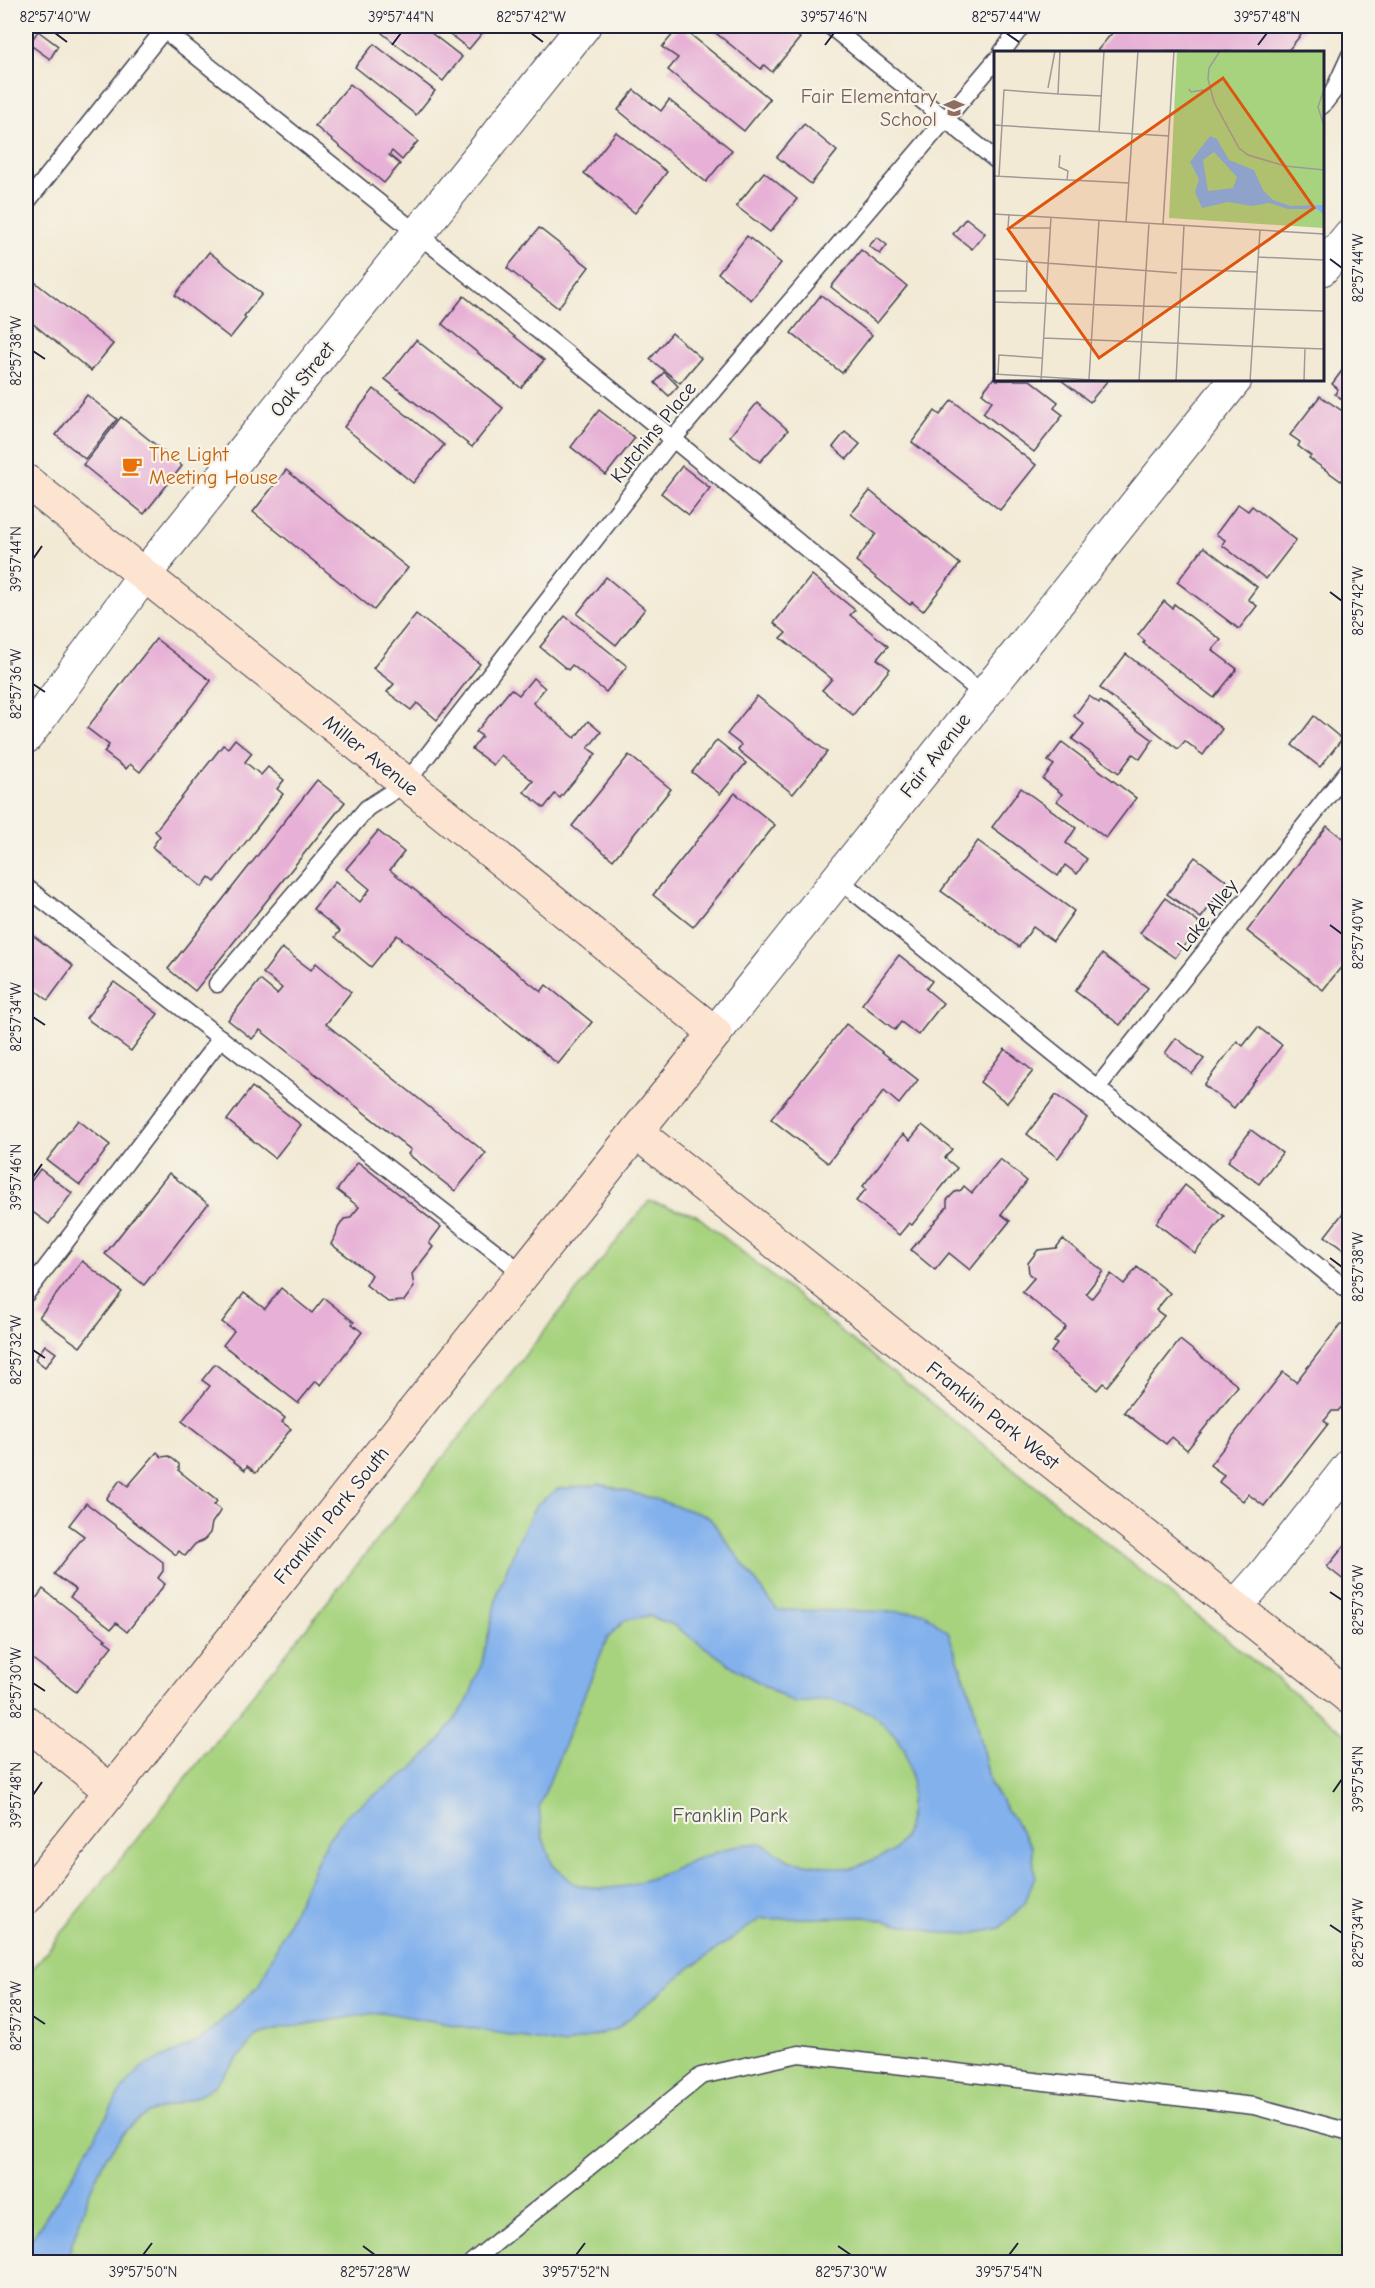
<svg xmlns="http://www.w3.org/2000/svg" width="1375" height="2288" font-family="'Comic Neue',sans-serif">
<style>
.green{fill:#a7d37f;stroke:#647a5d;stroke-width:1.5}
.water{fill:#82b1ec;stroke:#526a94;stroke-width:1.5;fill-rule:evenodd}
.building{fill:#e7b0d6}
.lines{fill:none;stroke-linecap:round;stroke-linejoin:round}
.lane-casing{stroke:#414052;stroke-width:19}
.street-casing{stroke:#414052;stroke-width:35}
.secondary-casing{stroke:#414052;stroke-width:35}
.lane{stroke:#fff;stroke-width:16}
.street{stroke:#fff;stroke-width:33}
.secondary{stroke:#fde4d1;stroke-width:33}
.ticks{fill:none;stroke:#22223b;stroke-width:2}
.labels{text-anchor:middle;stroke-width:4.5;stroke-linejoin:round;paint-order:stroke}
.education-label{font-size:20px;fill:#785e54;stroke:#f7f3e8;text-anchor:end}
.street-label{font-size:20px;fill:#22223b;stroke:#f7f3e8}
.food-label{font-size:20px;fill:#c56008;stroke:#f7f3e8;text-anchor:start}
.park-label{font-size:20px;fill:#4a574f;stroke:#f7f3e8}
.inset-road{fill:none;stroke:#9f9a97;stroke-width:1.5}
.view{fill:#de560e;fill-opacity:0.15;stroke:#de560e;stroke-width:3}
.inset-edge{fill:none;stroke:#22223b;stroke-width:3}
.neatline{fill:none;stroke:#22223b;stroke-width:2}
.ticks-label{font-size:15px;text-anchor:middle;fill:#22223b}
</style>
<rect width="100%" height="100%" fill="#f7f3e8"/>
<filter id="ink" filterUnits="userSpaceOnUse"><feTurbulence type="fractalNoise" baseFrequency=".0167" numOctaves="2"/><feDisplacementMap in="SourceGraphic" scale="12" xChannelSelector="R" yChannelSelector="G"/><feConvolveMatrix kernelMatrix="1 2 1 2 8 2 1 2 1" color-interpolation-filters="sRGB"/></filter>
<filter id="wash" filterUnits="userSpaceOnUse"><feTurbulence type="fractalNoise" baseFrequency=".008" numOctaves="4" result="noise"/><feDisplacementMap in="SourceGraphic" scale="24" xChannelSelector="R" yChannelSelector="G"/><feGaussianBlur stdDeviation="1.35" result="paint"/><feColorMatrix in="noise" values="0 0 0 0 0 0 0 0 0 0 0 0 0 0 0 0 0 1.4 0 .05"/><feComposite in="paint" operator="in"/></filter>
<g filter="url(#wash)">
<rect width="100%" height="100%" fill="#f2ead5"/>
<polygon class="green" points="649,1201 696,1215 1349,1737 1349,2262 26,2262 26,1977"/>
<path class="water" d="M600,1484L655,1499L709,1517L777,1610L923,1612L948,1632L972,1698L990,1784L1032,1847L1035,1876L1025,1903L1000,1928L972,1934L942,1933L866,1917L760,1919L690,1968L616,2029L564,2045L382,2012L284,2028L258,2035L214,2086L195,2097L148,2113L126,2130L106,2157L89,2193L66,2262H26V2248L73,2175L121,2091L142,2067L199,2041L258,1987L326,1842L347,1814L412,1769L442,1738L467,1702L482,1663L498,1591L517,1543L536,1505L558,1489ZM649,1616L673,1625L739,1671L794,1703L831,1700L872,1713L894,1734L905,1750L912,1781L909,1818L904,1838L892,1852L850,1869L790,1861L761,1843L739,1845L693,1860L669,1872L627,1886L600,1889L574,1884L552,1863L543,1838L539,1807L607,1639L625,1620Z"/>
<g id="blocks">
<g class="building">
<polygon points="388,26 422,26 462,57 443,81 382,33"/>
<polygon points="439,26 488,26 469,49"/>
<polygon points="680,26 770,99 744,131 668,70 678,58 662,47"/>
<polygon points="707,26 790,26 794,28 791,31 800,38 772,72 764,65 761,69"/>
<polygon points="1118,26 1308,26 1287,52 1096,52"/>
<polygon points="38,31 58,46 50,59 29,44"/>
<polygon points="374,44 435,91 416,115 355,67"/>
<polygon points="350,84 418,141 402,160 392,151 389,155 400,164 384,183 315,126"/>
<polygon points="634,90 661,111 669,100 732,150 706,182 618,110"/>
<polygon points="804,124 837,151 811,184 777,157"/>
<polygon points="616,132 667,172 635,213 584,173"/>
<polygon points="764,172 797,199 770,232 736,206"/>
<polygon points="966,218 985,233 972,249 953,234"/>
<polygon points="539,228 589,267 558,308 507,268"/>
<polygon points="747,236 781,263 751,300 718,273"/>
<polygon points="877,237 887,245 880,254 869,246"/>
<polygon points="861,250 907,286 877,323 831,287"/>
<polygon points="209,252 262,294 244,316 246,318 230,338 175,295"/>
<polygon points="31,279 113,344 91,371 26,318 26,287"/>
<polygon points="821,295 872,335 842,373 791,333"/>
<polygon points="464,296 544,360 521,388 442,324"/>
<polygon points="672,333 701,358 680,383 650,359"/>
<polygon points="416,340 503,408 472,447 385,379"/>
<polygon points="1350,360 1350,405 1335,394 1338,389 1332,384"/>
<polygon points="664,372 678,386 669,396 655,383"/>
<polygon points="996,375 996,380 1030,380 1058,402 1054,408 1063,415 1034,452 983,413 992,401 982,393"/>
<polygon points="1061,380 1108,380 1090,402"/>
<polygon points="374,389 444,445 413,483 344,427"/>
<polygon points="87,395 117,419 85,459 56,435"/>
<polygon points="1320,396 1344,412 1347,409 1350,411 1350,482 1344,478 1341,481 1309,458 1311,456 1298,446 1300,442 1290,435"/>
<polygon points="952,400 1036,465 1000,510 912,442 935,411 940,415"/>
<polygon points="757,403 788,430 760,462 730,436"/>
<polygon points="599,410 635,438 606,475 571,447"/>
<polygon points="121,417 182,466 144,514 83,465"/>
<polygon points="845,432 860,444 847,459 833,447"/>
<polygon points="682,466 710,488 689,515 661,493"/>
<polygon points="286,470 408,568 374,610 253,512"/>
<polygon points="870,491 960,564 923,611 912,602 910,605 856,561 876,534 851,514"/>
<polygon points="1238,504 1248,511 1252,506 1296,540 1266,579 1222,545 1225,540 1216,534"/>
<polygon points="1204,547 1257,587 1248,599 1257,606 1239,629 1177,582"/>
<polygon points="812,575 855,610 850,615 888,646 877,659 890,669 853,715 822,690 832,679 781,638 786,633 774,623"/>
<polygon points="606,577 645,609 616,645 577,614"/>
<polygon points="1164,601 1172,608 1174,604 1221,640 1212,650 1237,669 1214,698 1143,643 1145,641 1138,635"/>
<polygon points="416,614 480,664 437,720 417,703 411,710 387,692 394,684 373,668"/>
<polygon points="565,616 627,666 606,692 572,665 568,670 540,647"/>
<polygon points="156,639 211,681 140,772 130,764 126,769 104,752 109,745 87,728"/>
<polygon points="1126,654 1222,729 1203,755 1185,741 1178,749 1100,688"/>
<polygon points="533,678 545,688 533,703 575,738 588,721 601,732 588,748 596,754 560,798 555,794 544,808 524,792 533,781 501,755 493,765 472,749 482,736 476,732 511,689 519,695"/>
<polygon points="757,696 827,752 793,794 738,750 741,745 727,734"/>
<polygon points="1089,696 1099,703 1100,701 1153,740 1140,759 1133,754 1119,773 1072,739 1084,724 1074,716"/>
<polygon points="1314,716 1342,739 1320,767 1292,745"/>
<polygon points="235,739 252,753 245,762 261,775 268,767 284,780 277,789 283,794 215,882 209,877 202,887 152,847 160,836 155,831 223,745 228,748"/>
<polygon points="717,740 746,763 720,794 692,772"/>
<polygon points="1062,742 1136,798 1106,838 1057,801 1062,794 1043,779 1054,765 1048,761"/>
<polygon points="629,755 671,789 613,860 572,826"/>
<polygon points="317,780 345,802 195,991 168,969"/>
<polygon points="1021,788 1076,828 1066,843 1087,859 1077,874 1065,865 1058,876 992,827"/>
<polygon points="735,793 775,825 693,927 653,895"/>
<polygon points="1327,826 1350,844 1350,956 1323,990 1247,931"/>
<polygon points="378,831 404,852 390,870 541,992 546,985 592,1022 558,1064 397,935 371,967 335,937 340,931 313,909 335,882 360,902 370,889 346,869"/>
<polygon points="978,841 1074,911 1053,941 1033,927 1019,947 941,891"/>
<polygon points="1195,857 1228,882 1201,918 1167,894"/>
<polygon points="1165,898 1200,924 1175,958 1140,933"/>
<polygon points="26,930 73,966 48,1000 26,983"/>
<polygon points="282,948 311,970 316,963 351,992 326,1024 486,1153 455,1191 408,1154 411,1150 260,1030 252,1039 228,1020 260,980 277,994 282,988 263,973"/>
<polygon points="1102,954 1148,988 1120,1025 1075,991"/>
<polygon points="899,955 932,981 926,989 943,1003 918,1035 901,1022 895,1030 862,1004"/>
<polygon points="114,982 158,1014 131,1051 86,1018"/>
<polygon points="846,1024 918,1080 899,1104 884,1091 828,1163 771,1119"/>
<polygon points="1258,1027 1282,1045 1234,1108 1204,1085 1237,1041 1243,1046"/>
<polygon points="1176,1038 1204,1059 1192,1074 1165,1053"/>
<polygon points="1005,1049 1033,1071 1007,1103 980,1082"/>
<polygon points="252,1087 301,1125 275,1158 227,1120"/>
<polygon points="1056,1095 1087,1118 1058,1158 1027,1134"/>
<polygon points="78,1120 110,1145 80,1185 47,1160"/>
<polygon points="922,1125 952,1149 945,1158 957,1168 912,1225 909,1223 899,1235 856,1201 866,1189 863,1186 903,1134 910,1140"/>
<polygon points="1251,1130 1282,1153 1259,1184 1228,1161"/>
<polygon points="1000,1159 1027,1181 1001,1214 1010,1221 970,1270 949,1253 935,1270 911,1250 947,1207 947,1200 955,1192 961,1190 964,1186 972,1193"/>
<polygon points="358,1162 441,1227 429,1243 433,1247 412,1274 414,1287 404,1301 388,1302 366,1285 372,1275 331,1244 336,1235 338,1228 344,1219 350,1218 359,1207 337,1190"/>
<polygon points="40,1169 72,1193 49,1224 26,1207 26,1188"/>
<polygon points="169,1173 208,1204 144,1285 105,1254"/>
<polygon points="1185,1185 1224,1216 1195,1253 1156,1223"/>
<polygon points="1350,1204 1350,1255 1325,1236"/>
<polygon points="1063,1239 1103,1271 1086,1293 1092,1298 1111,1274 1124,1284 1137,1267 1170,1293 1156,1310 1164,1316 1107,1386 1103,1383 1097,1390 1051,1352 1057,1344 1054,1342 1066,1327 1022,1292 1034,1278 1029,1274 1028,1263 1038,1250 1056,1248"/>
<polygon points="82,1261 122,1292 80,1347 39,1317"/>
<polygon points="281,1288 312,1313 324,1298 354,1322 352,1324 362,1332 321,1385 316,1381 298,1403 223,1345 234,1331 222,1322 244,1293 265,1309"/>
<polygon points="1341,1324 1350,1331 1348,1400 1338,1411 1332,1411 1324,1421 1328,1424 1264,1506 1248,1494 1243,1501 1219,1482 1224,1475 1210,1465 1283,1372 1296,1382"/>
<polygon points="1180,1340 1238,1386 1187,1450 1172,1437 1166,1444 1124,1412"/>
<polygon points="45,1345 56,1353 45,1367 35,1359"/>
<polygon points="215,1364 285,1418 282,1422 291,1429 256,1473 247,1466 245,1470 182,1421 210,1386 202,1380"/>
<polygon points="157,1452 162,1457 169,1456 179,1464 179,1471 217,1501 214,1505 221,1510 212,1523 210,1533 204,1540 195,1544 185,1556 179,1551 176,1555 106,1499 120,1480 128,1486"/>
<polygon points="86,1503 163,1562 163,1571 158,1578 165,1584 127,1632 116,1623 111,1629 70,1597 76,1590 54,1574 84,1536 69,1525"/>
<polygon points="1350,1539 1350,1585 1327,1567"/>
<polygon points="43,1589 106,1639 104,1640 112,1646 76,1692 26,1654 26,1629 34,1618 26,1612"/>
</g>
</g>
</g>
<g filter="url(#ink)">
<use href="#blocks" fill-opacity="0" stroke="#414052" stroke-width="1.5"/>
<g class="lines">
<g class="lane-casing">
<g id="lane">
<polyline points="159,26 673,439 984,695"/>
<polyline points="830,26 996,160"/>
<polyline points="1002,52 1022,26"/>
<polyline points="1322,106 1333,92 1350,55"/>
<polyline points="26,203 167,26"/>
<polyline points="838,879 1350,1292"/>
<polyline points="26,887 524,1274"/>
<polyline points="217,984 367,808 406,783 673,439 996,60"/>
<polyline points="1097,1088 1350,768"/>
<polyline points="26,1294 221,1038"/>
<polyline points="472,2262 701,2076 799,2054 1254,2106 1350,2132"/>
</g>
</g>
<g class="street-casing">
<g id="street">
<polyline points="1322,269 1350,235"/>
<polyline points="26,737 144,575 584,26"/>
<polyline points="715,1033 1235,380"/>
<polyline points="1235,1607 1266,1572 1350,1465"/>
</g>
</g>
<g class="secondary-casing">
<g id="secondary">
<polyline points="26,481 406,783 715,1033 26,1898"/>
<polyline points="636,1132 1350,1698"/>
<polyline points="26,1722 111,1791"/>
</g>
</g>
<use href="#lane" class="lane"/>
<use href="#street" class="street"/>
<use href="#secondary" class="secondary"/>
</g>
</g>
<path class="ticks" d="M55,33L67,42M531,33L543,42M1006,33L1019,42M392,45L401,33M825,45L834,33M1258,45L1267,33M1330,259L1342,268M33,351L45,359M33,559L42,546M1330,592L1342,601M33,684L45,692M1330,925L1342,934M33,1017L45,1025M33,1177L42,1164M1330,1258L1342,1267M33,1350L45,1358M1330,1592L1342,1600M33,1683L45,1691M1333,1792L1342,1779M33,1795L42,1782M1330,1925L1342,1933M33,2016L45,2024M363,2246L375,2255M838,2246L851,2255M143,2255L152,2243M576,2255L585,2243M1009,2255L1018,2243"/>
<defs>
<g id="school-bare" transform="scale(1.62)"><path d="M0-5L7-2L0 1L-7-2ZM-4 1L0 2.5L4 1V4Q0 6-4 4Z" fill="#8d6e63" stroke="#f7f3e8" stroke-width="2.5" paint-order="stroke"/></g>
<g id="cafe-bare" transform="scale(1.62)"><path d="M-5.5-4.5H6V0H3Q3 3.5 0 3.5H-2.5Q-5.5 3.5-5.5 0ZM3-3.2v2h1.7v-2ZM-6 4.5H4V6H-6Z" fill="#e8710a" stroke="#f7f3e8" stroke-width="2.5" paint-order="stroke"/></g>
</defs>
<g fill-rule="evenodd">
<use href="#school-bare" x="954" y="108"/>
<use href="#cafe-bare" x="132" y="466"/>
</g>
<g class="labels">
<g class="education-label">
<text x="937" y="103">Fair Elementary<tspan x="937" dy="23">School</tspan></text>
</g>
<g class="street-label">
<text transform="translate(302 379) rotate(-51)" y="7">Oak Street</text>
<text transform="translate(653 432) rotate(-51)" y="7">Kutchins Place</text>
<text transform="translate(371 755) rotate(39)" y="7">Miller Avenue</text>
<text transform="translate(935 755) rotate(-52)" y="7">Fair Avenue</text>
<text transform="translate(1207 915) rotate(-52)" y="7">Lake Alley</text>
<text transform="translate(993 1415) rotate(38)" y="7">Franklin Park West</text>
<text transform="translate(331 1515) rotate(-51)" y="7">Franklin Park South</text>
</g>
<g class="food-label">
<text x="149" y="461">The Light<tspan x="149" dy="23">Meeting House</tspan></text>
</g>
<g class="park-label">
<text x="730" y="1822">Franklin Park</text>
</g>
</g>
<g transform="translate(994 51)">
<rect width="330" height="330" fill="#f2ead5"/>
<path d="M183,0H330V177L175,167Z" fill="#a7d37f"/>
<path d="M216,85L223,88L235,109L260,119L269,139L279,149L297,155L330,154V164L323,158H294L275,152L257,155L234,151L208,157L201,141L205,128L196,111ZM220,101L243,126L239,137L214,140L209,109Z" fill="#82b1ec" fill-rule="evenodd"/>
<path class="inset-road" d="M226,0L215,17L214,28L220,51L245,97L254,104L291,115L330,119M54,37L61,0M195,38L197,41L216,38M330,38L324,56L330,75M64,43L108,45M0,74L175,85M105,81L110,0M66,104L65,116L74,120L73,129M0,125L135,132M5,125L10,39L64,43L66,0M0,163L330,183M15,163L14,177H57M132,171L144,0M169,173L180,0M264,206L330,209M0,208L183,222M188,218L263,221M0,240H32L33,209M0,251L330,260M49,287L330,298M0,323L116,330M4,323L5,304L48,307M95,328L105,169M47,330L57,166M145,330L155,172M182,330L190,174M256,330L266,179M310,330L311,297"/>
<path class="view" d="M229,27L320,157L105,307L14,178Z"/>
<rect width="330" height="330" class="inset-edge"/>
</g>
<rect width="1375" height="2288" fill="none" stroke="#f7f3e8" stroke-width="66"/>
<rect x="33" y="33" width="1309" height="2222" class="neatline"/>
<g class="ticks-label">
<text x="55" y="22">82°57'40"W</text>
<text x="401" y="22">39°57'44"N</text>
<text x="531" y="22">82°57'42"W</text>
<text x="834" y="22">39°57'46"N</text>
<text x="1006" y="22">82°57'44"W</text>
<text x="1267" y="22">39°57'48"N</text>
<text transform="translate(1358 268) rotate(-90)" y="5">82°57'44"W</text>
<text transform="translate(16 351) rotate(-90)" y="5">82°57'38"W</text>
<text transform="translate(16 559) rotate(-90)" y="5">39°57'44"N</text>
<text transform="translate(1358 601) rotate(-90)" y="5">82°57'42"W</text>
<text transform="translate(16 684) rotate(-90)" y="5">82°57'36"W</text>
<text transform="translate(1358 934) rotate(-90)" y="5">82°57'40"W</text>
<text transform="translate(16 1017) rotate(-90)" y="5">82°57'34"W</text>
<text transform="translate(16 1177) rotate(-90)" y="5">39°57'46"N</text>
<text transform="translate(1358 1267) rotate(-90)" y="5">82°57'38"W</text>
<text transform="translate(16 1350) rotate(-90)" y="5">82°57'32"W</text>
<text transform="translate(1358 1600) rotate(-90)" y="5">82°57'36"W</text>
<text transform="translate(16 1683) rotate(-90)" y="5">82°57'30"W</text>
<text transform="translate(1358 1779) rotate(-90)" y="5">39°57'54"N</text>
<text transform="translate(16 1795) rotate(-90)" y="5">39°57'48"N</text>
<text transform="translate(1358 1933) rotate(-90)" y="5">82°57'34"W</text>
<text transform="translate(16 2016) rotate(-90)" y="5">82°57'28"W</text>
<text x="143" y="2277">39°57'50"N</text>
<text x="375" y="2277">82°57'28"W</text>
<text x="576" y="2277">39°57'52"N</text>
<text x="851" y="2277">82°57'30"W</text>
<text x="1009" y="2277">39°57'54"N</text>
</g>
</svg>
